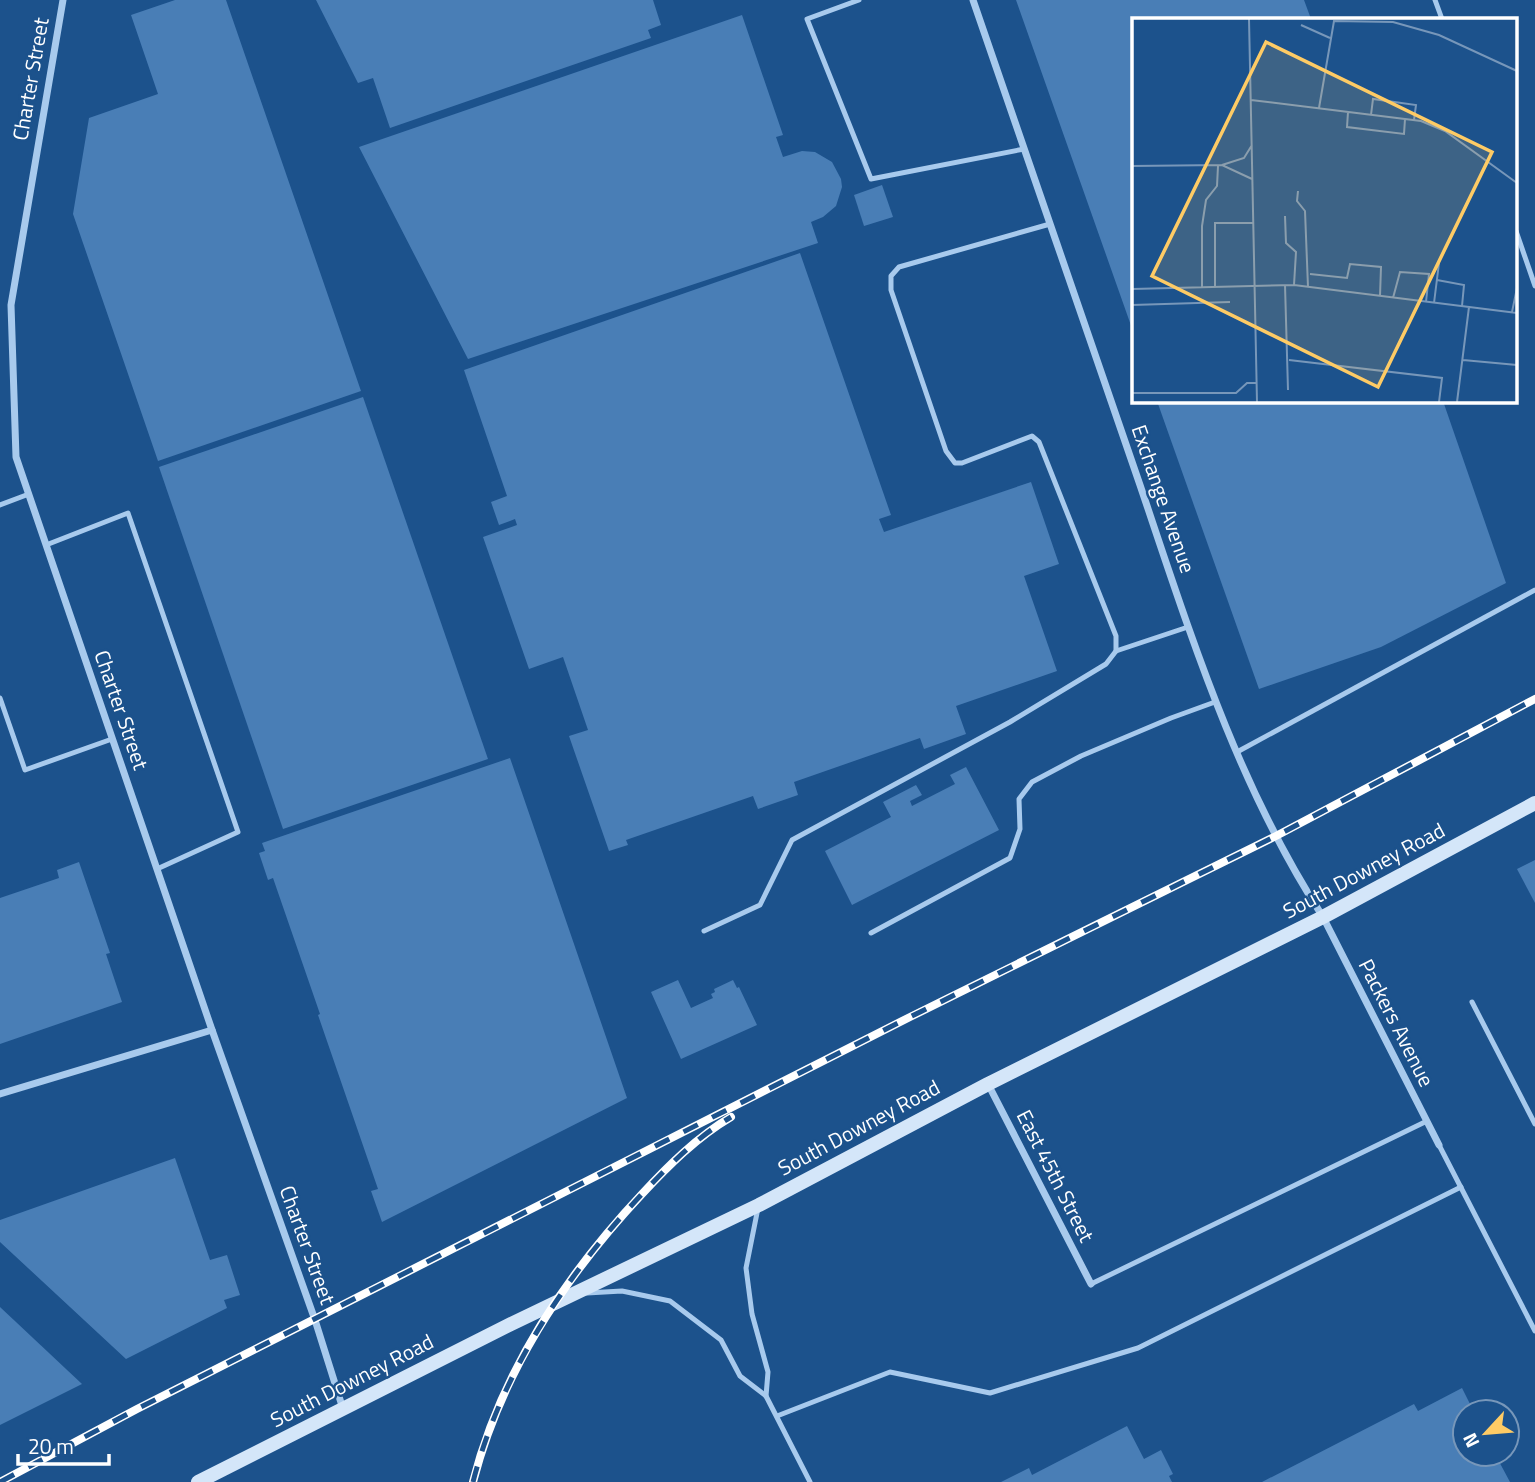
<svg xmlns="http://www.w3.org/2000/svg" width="1535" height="1482" font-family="'Titillium Web',sans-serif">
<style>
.building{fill:#497eb6}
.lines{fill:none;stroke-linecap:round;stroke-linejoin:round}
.service{stroke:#a8caed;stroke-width:5}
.minor{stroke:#a8caed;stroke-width:7}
.secondary{stroke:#d4e6f9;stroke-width:14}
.rail-casing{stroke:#fff;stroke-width:8}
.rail{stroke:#1c528c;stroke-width:5;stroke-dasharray:16;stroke-linecap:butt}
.labels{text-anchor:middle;stroke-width:5;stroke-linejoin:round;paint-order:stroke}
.street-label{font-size:21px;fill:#fff;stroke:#1c528c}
.inset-road{fill:none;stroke:#7797ba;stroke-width:2}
.view{fill:#fecb65;fill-opacity:0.15;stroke:#fecb65;stroke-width:3.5}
.inset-edge{fill:none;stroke:#fff;stroke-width:3.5}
</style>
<rect width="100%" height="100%" fill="#1c528c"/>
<g class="building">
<polygon points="175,0 226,0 361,391 158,461 73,214 89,118 158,94 131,15"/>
<polygon points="316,0 653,0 661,25 648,30 651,38 390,128 373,78 358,83"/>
<polygon points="1016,0 1304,0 1311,19 1134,19 1134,334"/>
<polygon points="742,15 783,135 776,137 783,157 802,151 815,152 832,162 841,179 842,187 836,206 823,217 811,222 818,243 468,359 359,147"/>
<polygon points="882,185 893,217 864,226 854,195"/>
<polygon points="800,253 891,515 879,519 884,532 1031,482 1059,564 1024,576 1057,671 956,706 966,734 924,749 920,738 794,782 798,795 758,809 753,796 626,840 628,845 609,851 569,736 588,730 563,657 529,669 483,537 517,525 515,519 499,525 491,502 507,496 464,370"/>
<polygon points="363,397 488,759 283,829 159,467"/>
<polygon points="1157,401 1443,401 1506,583 1381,647 1259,689"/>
<polygon points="510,758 627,1098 382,1222 371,1191 378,1189 318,1015 320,1014 273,878 268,880 259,853 265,851 262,843"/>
<polygon points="966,767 999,830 852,905 825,851 891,817 883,802 916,785 922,795 910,801 912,806 955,784 950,775"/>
<polygon points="1535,860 1535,903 1517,869"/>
<polygon points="79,862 110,953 106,954 122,1002 0,1044 0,898 59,878 57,870"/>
<polygon points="678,980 691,1008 713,998 711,994 715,992 714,989 733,980 737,988 739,987 757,1025 681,1059 651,992"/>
<polygon points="175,1158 210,1260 227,1255 240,1295 224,1300 227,1308 126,1359 0,1242 0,1220"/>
<polygon points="0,1307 82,1384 0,1425"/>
<polygon points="1462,1388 1474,1412 1465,1412 1465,1454 1495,1454 1510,1482 1262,1482 1414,1404 1418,1411"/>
<polygon points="1127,1426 1144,1459 1161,1450 1173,1474 1169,1476 1172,1482 1001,1482 1029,1468 1032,1475"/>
</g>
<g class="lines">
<g class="service">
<polyline points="859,0 807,19 871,179 1024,149"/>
<polyline points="1435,0 1442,19"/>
<polyline points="1050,224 899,267 891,276 891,290 946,451 955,463 962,463 1032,436 1039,442 1116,636 1116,651"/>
<polyline points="1516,231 1535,286"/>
<polyline points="0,505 29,494"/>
<polyline points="46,545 128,513 238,832 157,869"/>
<polyline points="0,698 25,770 112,739"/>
<polyline points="1237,752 1535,590"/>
<polyline points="704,931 760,905 792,840 1010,722 1106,664 1116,651 1188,627"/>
<polyline points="871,933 1010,858 1020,829 1019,799 1032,782 1081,756 1171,718 1215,702"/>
<polyline points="1472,1002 1535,1124"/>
<polyline points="1439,1145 1535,1331"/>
<polyline points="758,1208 746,1268 752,1314 768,1372 766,1396"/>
<polyline points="1091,1284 1427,1121"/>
<polyline points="587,1293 622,1291 670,1301 721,1340 740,1376 766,1396 810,1482"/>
<polyline points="777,1416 890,1372 990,1393 1138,1348 1461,1187"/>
</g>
<g class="minor">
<polyline points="63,0 11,305 16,457 212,1030 315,1320 343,1409"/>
<path d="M973,0C1029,162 1084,323 1140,485C1190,633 1237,785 1323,917L1439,1145"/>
<polyline points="988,1084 1091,1284"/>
<polyline points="0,1094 212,1030"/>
</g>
<polyline class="secondary" points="198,1482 511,1324 759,1205 988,1084 1323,917 1535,803"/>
<g class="rail-casing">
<g id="rail">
<polyline points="0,1482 137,1409 910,1017 1276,836 1535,699"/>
<path d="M473,1482C501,1373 566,1275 642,1194C668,1166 697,1137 731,1117"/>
</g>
</g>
<use href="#rail" class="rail"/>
</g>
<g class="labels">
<g class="street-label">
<text transform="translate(31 79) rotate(-80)" y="7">Charter Street</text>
<text transform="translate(1163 499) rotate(71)" y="7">Exchange Avenue</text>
<text transform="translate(121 710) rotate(71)" y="7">Charter Street</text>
<text transform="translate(1364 871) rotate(-28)" y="7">South Downey Road</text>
<text transform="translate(1396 1023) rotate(63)" y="7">Packers Avenue</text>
<text transform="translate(859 1128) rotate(-28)" y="7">South Downey Road</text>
<text transform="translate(1055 1176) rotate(63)" y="7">East 45th Street</text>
<text transform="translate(307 1245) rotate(70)" y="7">Charter Street</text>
<text transform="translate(352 1381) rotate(-27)" y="7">South Downey Road</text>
</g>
</g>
<g transform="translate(1132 18)">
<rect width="385" height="385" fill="#1c528c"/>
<path class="inset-road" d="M117,1L125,384M169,7L198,20M119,82L289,103L313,113L385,165M187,90L202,3L261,4L307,17L385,53M216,94L215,109L272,116L273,101M239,97L241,81L284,87L282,102M90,147L112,140L120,127M0,148L90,147L120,161M166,173L165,183L173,193L176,269M153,198L154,225L164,234L162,267M178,256L215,260L218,246L249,249L248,278M305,262L332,267L330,288M153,267L156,372M70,269V208L74,182L85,168L86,148M83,269V205H121M0,271L162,267L385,295M261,280L268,254L297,256L294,284M302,285L307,245M0,287L98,284M380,294L385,270M157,342L310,360L307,384M331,342L385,347M0,375H104L115,365H125M325,384L337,289"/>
<path class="view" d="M134,24L360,134L246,369L20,258Z"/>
<rect width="385" height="385" class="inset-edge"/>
</g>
<g transform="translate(1486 1433) rotate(244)"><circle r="33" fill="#1c528c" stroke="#7797ba" stroke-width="2"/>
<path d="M0-5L12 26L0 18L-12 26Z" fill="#fecb65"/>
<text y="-10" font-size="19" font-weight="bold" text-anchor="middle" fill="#ffffff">N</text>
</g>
<path d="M18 1454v10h91v-10" fill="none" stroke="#ffffff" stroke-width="3.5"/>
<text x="28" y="1454" font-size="21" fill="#ffffff" stroke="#1c528c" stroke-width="5" paint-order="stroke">20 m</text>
</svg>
